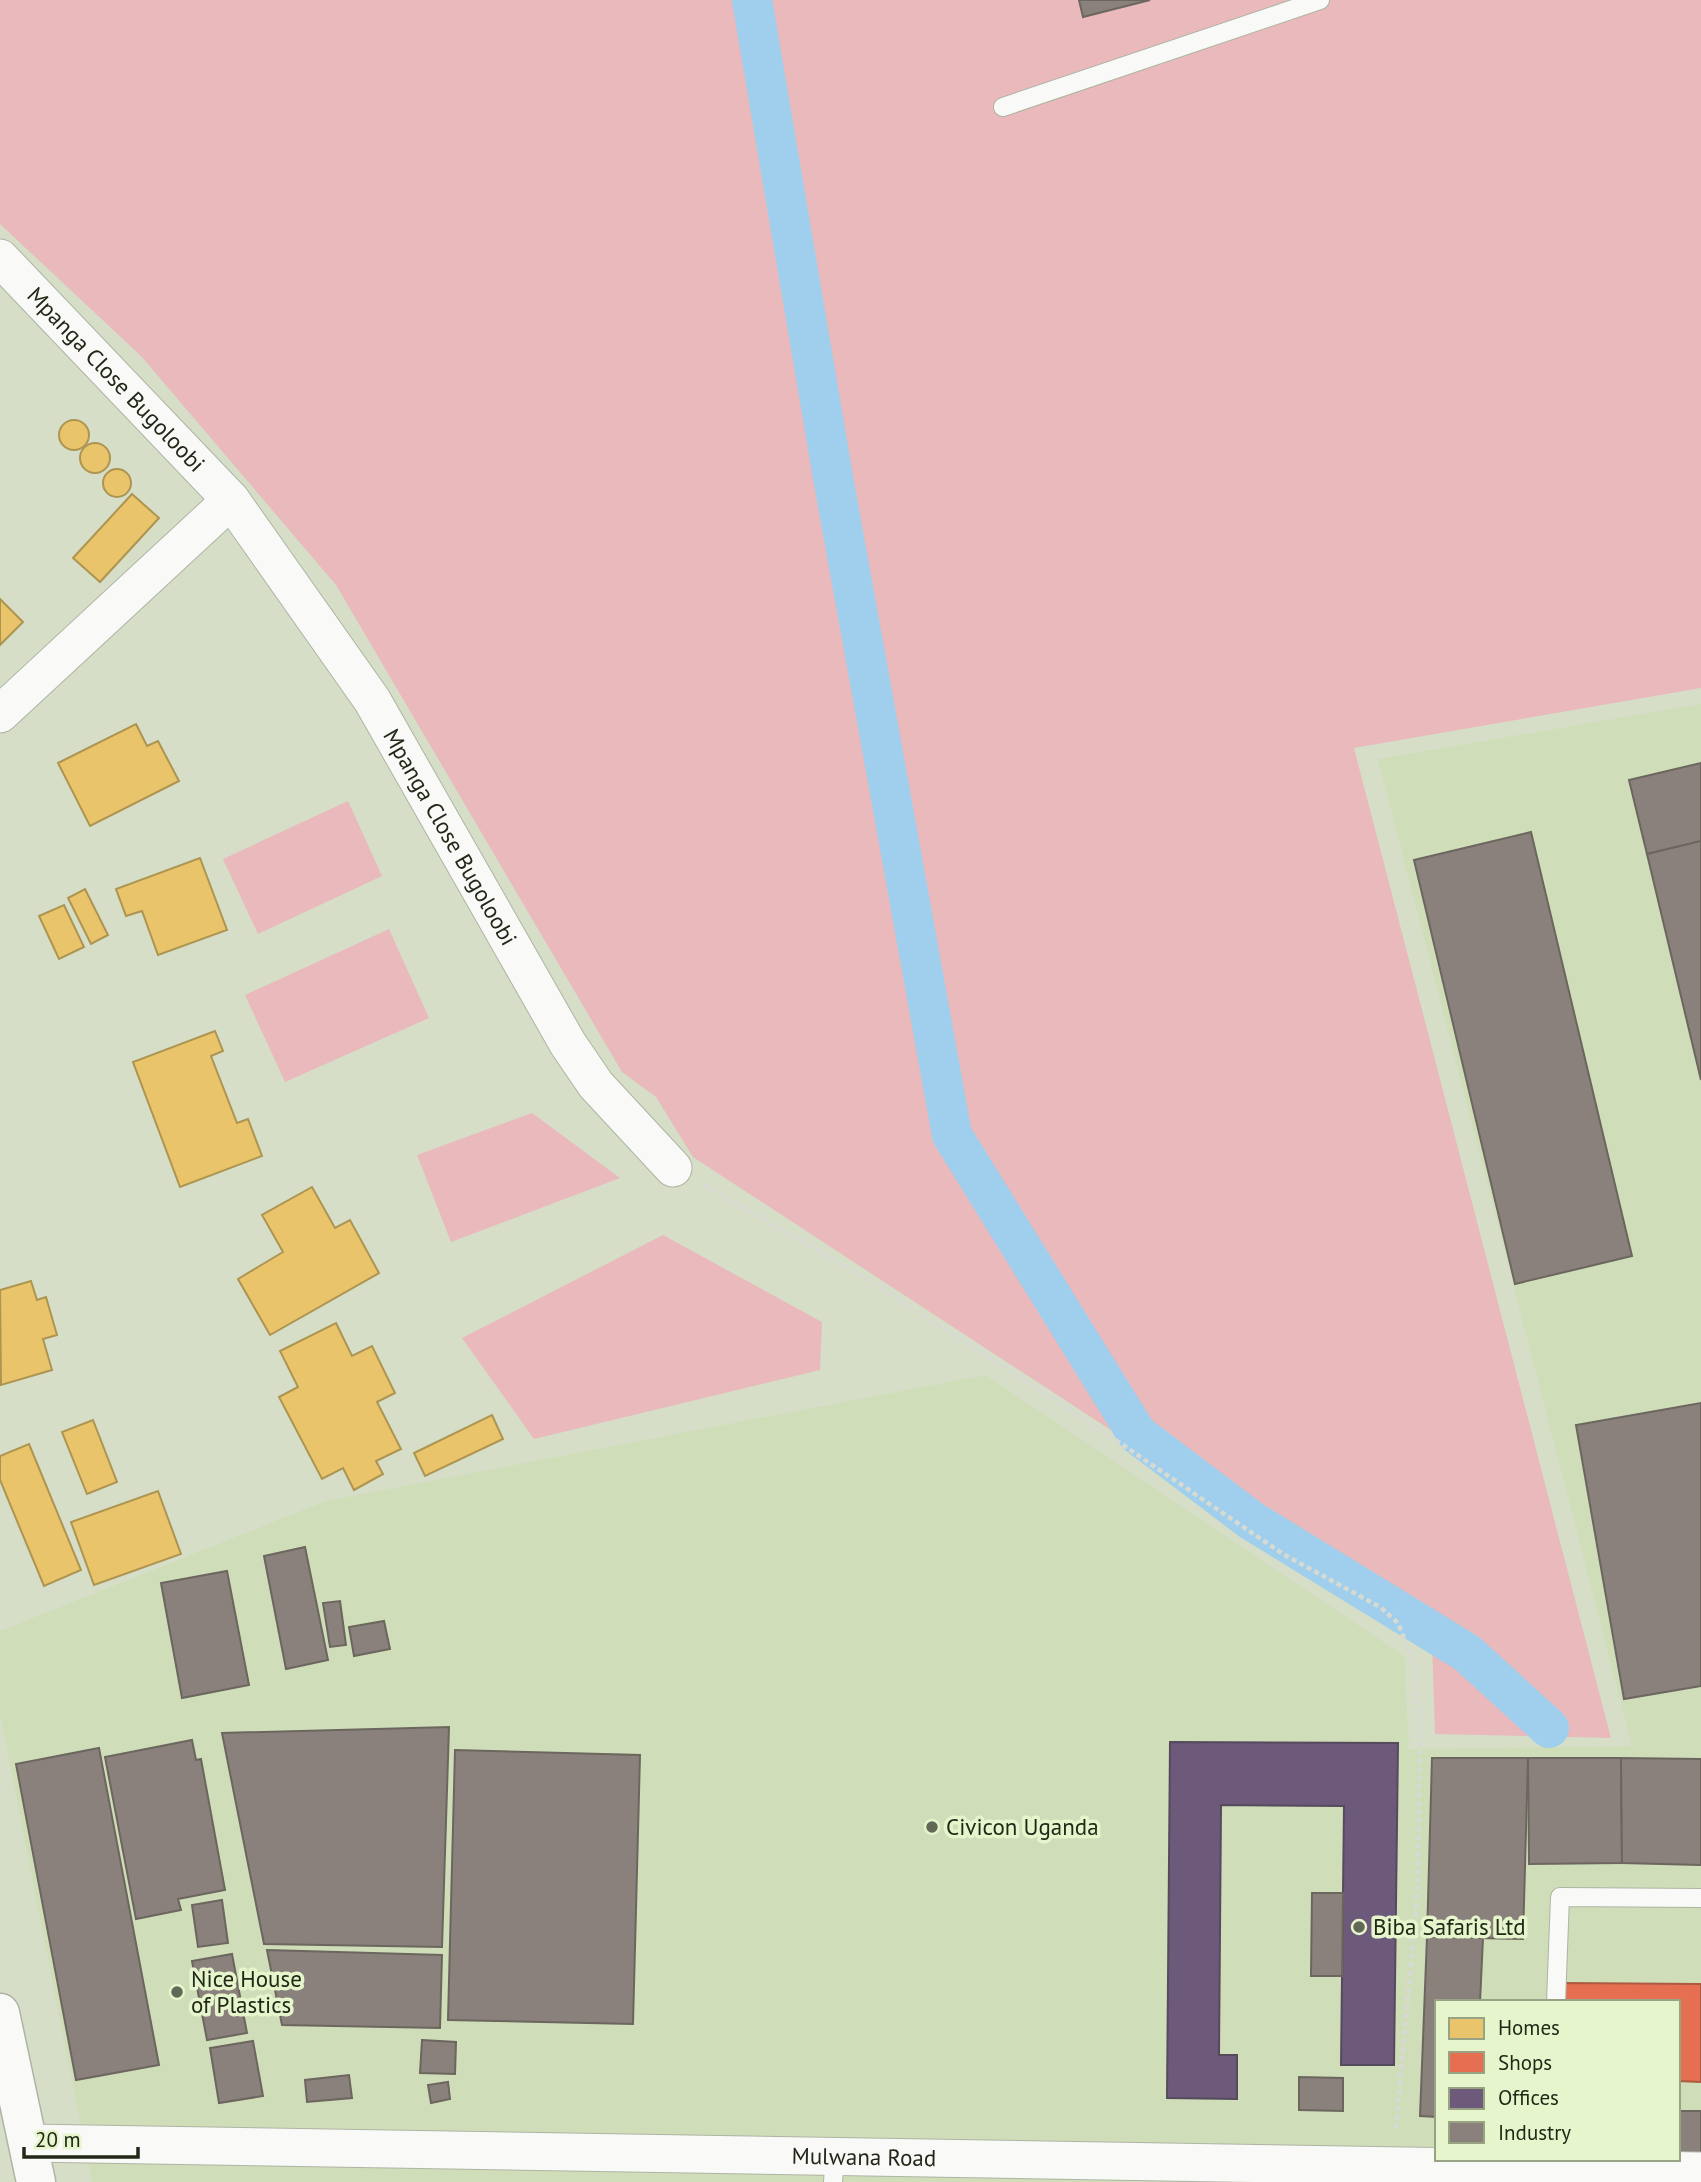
<svg xmlns="http://www.w3.org/2000/svg" width="1701" height="2182" font-family="'PT Sans',sans-serif">
<style>
.built{fill:#d0ddb9;fill-rule:evenodd}
.green{fill:#e9b9bc}
.homes{fill:#e9c46a;stroke:#ad9551;stroke-width:2}
.shops{fill:#e76f51;stroke:#ac5a40;stroke-width:2}
.offices{fill:#6d597a;stroke:#564a5d;stroke-width:2}
.industry{fill:#8a817c;stroke:#6b665e;stroke-width:2}
.lines{fill:none;stroke-linecap:round;stroke-linejoin:round}
.canal{stroke:#9fcfec;stroke-width:40}
.service-casing{stroke:#aeb4a3;stroke-width:20}
.minor-casing{stroke:#aeb4a3;stroke-width:39}
.tertiary-casing{stroke:#aeb4a3;stroke-width:41}
.path{stroke:#d7dad2;stroke-width:4.5;stroke-dasharray:5 3.5;stroke-linecap:butt}
.service{stroke:#f9faf7;stroke-width:18}
.minor{stroke:#f9faf7;stroke-width:37}
.tertiary{stroke:#f9faf7;stroke-width:38}
.poi-dot{fill:#616856;stroke:#e6f5cc;stroke-width:2.5}
.labels{text-anchor:middle;stroke-width:7;stroke-linejoin:round;paint-order:stroke}
.street-label{font-size:23px;fill:#222818;stroke:#e6f5cc}
.poi-label{font-size:23px;fill:#222818;stroke:#e6f5cc;text-anchor:start}
</style>
<rect width="100%" height="100%" fill="#d6dec8"/>
<path class="built" d="M1701,704V2182H92L0,1714V1631L326,1501L985,1375L1404,1656L1409,1749L1632,1746L1378,759ZM1437,2002H1678V2159H1437Z"/>
<g class="green">
<polygon points="0,0 1701,0 1701,688 1354,748 1611,1738 1435,1734 1432,1640 693,1157 656,1097 622,1072 336,585 141,356 0,224"/>
<polygon points="348,801 382,876 258,934 223,859"/>
<polygon points="389,929 429,1018 285,1082 245,995"/>
<polygon points="532,1113 620,1178 451,1242 417,1155"/>
<polygon points="663,1235 822,1322 820,1370 534,1439 462,1338"/>
</g>
<g class="homes">
<circle cx="74" cy="435" r="15"/>
<circle cx="95" cy="458" r="15"/>
<circle cx="117" cy="483" r="14"/>
<polygon points="132,494 159,518 100,582 73,558"/>
<polygon points="0,599 23,622 0,645"/>
<polygon points="136,724 147,746 158,741 179,781 90,826 58,763"/>
<polygon points="200,858 227,930 158,955 142,911 126,916 116,889"/>
<polygon points="85,889 108,935 91,944 68,898"/>
<polygon points="64,905 84,947 59,959 39,916"/>
<polygon points="215,1031 223,1051 211,1056 237,1123 248,1119 262,1156 180,1187 133,1062"/>
<polygon points="312,1187 335,1228 350,1220 379,1273 270,1335 238,1279 283,1252 262,1215"/>
<polygon points="31,1281 37,1300 46,1297 57,1335 43,1339 52,1370 1,1385 0,1290"/>
<polygon points="336,1323 352,1356 372,1346 395,1393 377,1402 401,1449 376,1461 383,1474 354,1490 343,1468 322,1479 279,1397 298,1387 280,1351"/>
<polygon points="492,1415 503,1439 425,1476 414,1453"/>
<polygon points="93,1420 117,1482 87,1494 62,1432"/>
<polygon points="29,1444 81,1570 44,1586 0,1480 0,1456"/>
<polygon points="158,1491 181,1554 94,1585 71,1522"/>
</g>
<polygon class="shops" points="1563,1983 1701,1984 1701,2082 1678,2081 1678,2002 1562,2002"/>
<polygon class="offices" points="1170,1742 1398,1743 1394,2065 1341,2065 1344,1806 1221,1805 1219,2055 1237,2055 1237,2099 1167,2098"/>
<g class="industry">
<polygon points="1079,0 1150,0 1083,17"/>
<polygon points="1701,763 1701,841 1647,854 1629,780"/>
<polygon points="1531,832 1632,1256 1515,1284 1414,860"/>
<polygon points="1701,841 1701,1080 1647,854"/>
<polygon points="1701,1403 1701,1686 1624,1699 1576,1425"/>
<polygon points="305,1547 328,1660 286,1669 264,1556"/>
<polygon points="227,1571 249,1685 182,1698 161,1583"/>
<polygon points="340,1601 346,1645 330,1647 323,1603"/>
<polygon points="384,1621 390,1649 354,1656 349,1627"/>
<polygon points="449,1727 442,1947 264,1944 222,1733"/>
<polygon points="192,1740 196,1760 201,1759 225,1890 178,1899 181,1910 136,1919 105,1757"/>
<polygon points="99,1748 159,2065 76,2080 16,1764"/>
<polygon points="455,1750 640,1755 633,2024 448,2020"/>
<polygon points="1432,1758 1528,1758 1523,1939 1427,1937"/>
<polygon points="1528,1758 1621,1758 1622,1863 1529,1864"/>
<polygon points="1621,1758 1701,1759 1701,1865 1622,1863"/>
<polygon points="1312,1893 1343,1893 1342,1976 1311,1976"/>
<polygon points="222,1900 228,1943 198,1947 192,1905"/>
<polygon points="1427,1937 1483,1938 1480,2002 1437,2002 1437,2117 1420,2116"/>
<polygon points="267,1950 442,1955 440,2028 282,2025"/>
<polygon points="232,1954 247,2033 207,2040 192,1961"/>
<polygon points="422,2040 456,2042 455,2074 420,2073"/>
<polygon points="253,2041 263,2096 219,2103 210,2048"/>
<polygon points="349,2075 352,2098 307,2102 305,2080"/>
<polygon points="1299,2077 1343,2078 1343,2111 1299,2110"/>
<polygon points="448,2082 450,2099 431,2103 428,2085"/>
<rect x="1678" y="2111" width="23" height="44"/>
</g>
<g class="lines">
<polyline class="canal" points="752,0 834,483 952,1135 1137,1434 1252,1521 1467,1653 1549,1728"/>
<g class="service-casing">
<g id="service">
<polyline points="1003,107 1320,0"/>
<polyline points="1556,2002 1560,1897 1701,1898"/>
<polyline points="833,2182 835,2156"/>
</g>
</g>
<g class="minor-casing">
<g id="minor">
<path id="s1" d="M0,258L231,500L372,700L568,1044L596,1085L673,1168"/>
<polyline points="0,714 231,500"/>
<path id="s2" d="M28,2143L1701,2171"/>
</g>
</g>
<g class="tertiary-casing">
<polyline id="tertiary" points="0,2013 36,2182"/>
</g>
<polyline class="path" points="704,1185 861,1275 1092,1424 1283,1554 1380,1607 1398,1623 1414,1663 1420,1722 1418,1885 1396,2129"/>
<use href="#service" class="service"/>
<use href="#minor" class="minor"/>
<use href="#tertiary" class="tertiary"/>
</g>
<g class="poi-dot">
<circle cx="932" cy="1827" r="7"/>
<circle cx="1359" cy="1927" r="7"/>
<circle cx="177" cy="1992" r="7"/>
</g>
<g class="labels">
<g class="street-label">
<text dy="8" stroke="none"><textPath href="#s1" startOffset="168">Mpanga Close Bugoloobi</textPath></text>
<text dy="8" stroke="none"><textPath href="#s1" startOffset="737">Mpanga Close Bugoloobi</textPath></text>
<text dy="8" stroke="none"><textPath href="#s2" startOffset="836">Mulwana Road</textPath></text>
</g>
<g class="poi-label">
<text x="946" y="1835">Civicon Uganda</text>
<text x="1373" y="1935">Biba Safaris Ltd</text>
<text x="191" y="1987">Nice House<tspan x="191" dy="26">of Plastics</tspan></text>
</g>
</g>
<rect x="1435" y="2000" width="245" height="161" fill="#e6f5cc" stroke="#98a384" stroke-width="2"/>
<rect x="1449" y="2018" width="35" height="21" fill="#e9c46a" stroke="#98a384" stroke-width="2"/>
<text x="1498" y="2035" font-size="21" fill="#222818">Homes</text>
<rect x="1449" y="2052" width="35" height="21" fill="#e76f51" stroke="#98a384" stroke-width="2"/>
<text x="1498" y="2070" font-size="21" fill="#222818">Shops</text>
<rect x="1449" y="2088" width="35" height="21" fill="#6d597a" stroke="#98a384" stroke-width="2"/>
<text x="1498" y="2105" font-size="21" fill="#222818">Offices</text>
<rect x="1449" y="2122" width="35" height="21" fill="#8a817c" stroke="#98a384" stroke-width="2"/>
<text x="1498" y="2140" font-size="21" fill="#222818">Industry</text>
<path d="M24 2147v10h114v-10" fill="none" stroke="#222818" stroke-width="3.5"/>
<text x="35" y="2147" font-size="21" fill="#222818" stroke="#e6f5cc" stroke-width="5" paint-order="stroke">20 m</text>
</svg>
